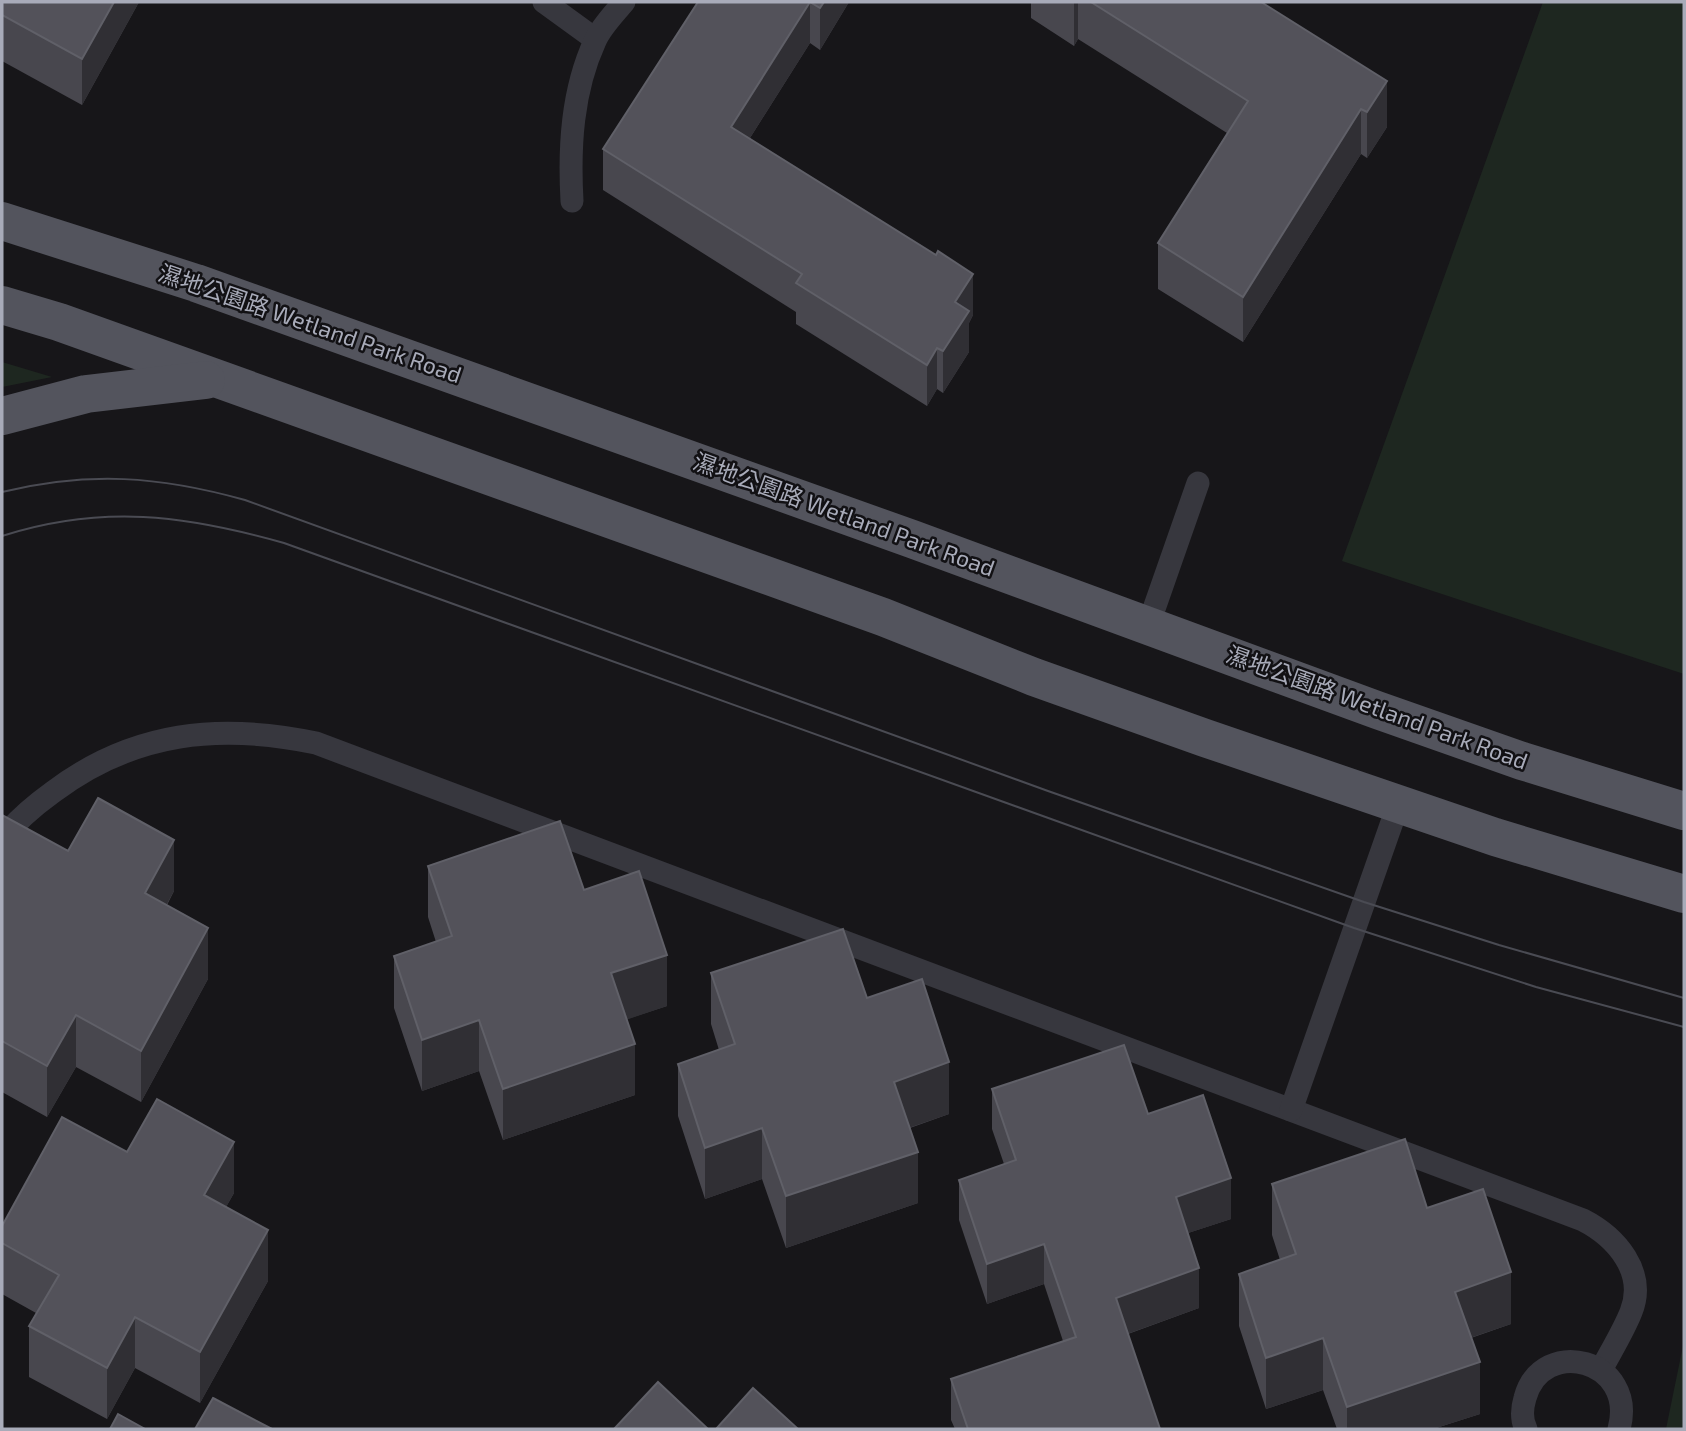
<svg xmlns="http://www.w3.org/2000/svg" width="1686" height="1431" font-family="'Exo 2','Noto Sans TC',sans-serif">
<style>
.green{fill:#1e2720}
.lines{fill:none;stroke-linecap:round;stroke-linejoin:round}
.lane{stroke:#37373e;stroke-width:23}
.primary{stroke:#53545d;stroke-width:38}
.tram{stroke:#4a4b53;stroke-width:2}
.wall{fill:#48474e}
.shaded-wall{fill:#302f34}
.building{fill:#53525a;stroke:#606068;stroke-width:2}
.labels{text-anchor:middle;stroke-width:5;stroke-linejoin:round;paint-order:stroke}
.street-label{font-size:23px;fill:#a8abb9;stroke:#121114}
</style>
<rect width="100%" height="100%" fill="#171619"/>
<g class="green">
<polygon points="1543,2 1684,2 1684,674 1342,561"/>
<polygon points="2,362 52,377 2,387"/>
<polygon points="1684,1341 1684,1429 1666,1429"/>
</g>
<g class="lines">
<g class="lane">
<polyline points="544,2 595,39"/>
<path d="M572,201C569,147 572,91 595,41C601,27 614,14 624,2"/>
<polyline points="1148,626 1198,483"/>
<path d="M2,839C16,821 35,805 53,792C134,731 220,723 316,743L1583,1220C1616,1237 1647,1272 1631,1312C1623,1332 1611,1351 1601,1370"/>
<polyline points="1291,1110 1398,805"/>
<path d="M1526,1429C1521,1419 1522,1408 1525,1398C1542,1335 1638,1359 1619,1429"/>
</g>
<g class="primary">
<polyline points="2,221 196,283 912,539 1377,710 1522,761 1684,811"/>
<polyline points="2,305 59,322 883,617 1034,677 1205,738 1495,837 1684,894"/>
<polyline points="2,416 86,394 206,380"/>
</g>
<g class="tram">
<path d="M2,492C89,471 159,476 245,500L1048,791L1364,902L1499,945L1684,998"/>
<path d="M2,536C102,504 185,515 284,543L1354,928L1536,987L1684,1027"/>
</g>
</g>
<g class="wall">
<polygon points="2,2 139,2 82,105 2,61"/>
<polygon points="698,2 849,2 820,50 810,43 750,138 973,315 969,323 969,352 943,393 937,389 927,406 796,324 796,312 603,190 603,149"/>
<polygon points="1031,2 1261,2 1387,127 1367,158 1361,154 1243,342 1158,289 1158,243 1227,133 1078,39 1074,46 1031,18"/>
<polygon points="2,816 68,851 174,891 167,905 208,979 141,1102 76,1067 47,1117 2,1092"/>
<polygon points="428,866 584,890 667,1006 627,1019 635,1095 503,1140 479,1071 422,1091 394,1008 394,956 436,942 428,917"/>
<polygon points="711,973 867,998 949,1114 910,1128 918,1203 786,1248 762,1179 705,1199 678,1116 678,1064 719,1050 711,1024"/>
<polygon points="992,1089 1148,1114 1231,1219 1188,1233 1199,1308 1128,1334 1160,1429 955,1429 951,1420 951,1379 1063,1341 1044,1284 987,1304 959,1220 959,1180 1004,1164 992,1129"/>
<polygon points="127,1152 234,1193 226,1207 268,1281 200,1403 135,1368 107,1419 29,1377 29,1326 36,1313 2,1294 2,1226"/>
<polygon points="1272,1184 1427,1208 1511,1324 1471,1338 1480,1414 1433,1429 1337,1429 1323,1390 1266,1409 1239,1326 1239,1274 1280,1260 1272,1235"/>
</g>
<g class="shaded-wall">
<polygon points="114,2 139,2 82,105 82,59"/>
<polygon points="810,2 810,43 731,168 731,127"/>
<polygon points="824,2 849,2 820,50 820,8"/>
<polygon points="1074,2 1078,2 1078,39 1074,46"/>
<polygon points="1387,81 1387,127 1367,158 1367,112"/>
<polygon points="1361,109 1361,154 1243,342 1243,297"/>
<polygon points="973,274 973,315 969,323 969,352 943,393 943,351 955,302"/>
<polygon points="937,348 937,389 927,406 927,365"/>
<polygon points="174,840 174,891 145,944 145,893"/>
<polygon points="208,928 208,979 141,1102 141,1051"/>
<polygon points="667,955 667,1006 611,1025 611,973"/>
<polygon points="76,1015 76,1067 47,1117 47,1066"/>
<polygon points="479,1020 479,1071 422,1091 422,1040"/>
<polygon points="635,1044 635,1095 503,1140 503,1089"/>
<polygon points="949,1062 949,1114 894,1133 894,1082"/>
<polygon points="762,1128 762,1179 705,1199 705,1148"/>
<polygon points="234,1142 234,1193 204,1246 204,1195"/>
<polygon points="918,1152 918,1203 786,1248 786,1196"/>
<polygon points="1231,1178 1231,1219 1176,1237 1176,1197"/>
<polygon points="268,1230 268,1281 200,1403 200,1352"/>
<polygon points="1044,1244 1044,1284 987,1304 987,1264"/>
<polygon points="1199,1268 1199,1308 1116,1338 1116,1298"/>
<polygon points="1511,1272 1511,1324 1455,1343 1455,1292"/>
<polygon points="135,1317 135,1368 107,1419 107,1368"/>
<polygon points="1323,1338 1323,1390 1266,1409 1266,1358"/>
<polygon points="1480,1362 1480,1414 1433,1429 1347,1429 1347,1407"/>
</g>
<g class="building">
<polygon points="2,2 114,2 82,59 2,15"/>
<polygon points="698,2 810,2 731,127 936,255 938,251 973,274 955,302 969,311 943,351 937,348 927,365 796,283 802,274 603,149"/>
<polygon points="810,2 824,2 820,8"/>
<polygon points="1091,2 1261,2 1387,81 1367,112 1361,109 1243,297 1158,243 1248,101"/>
<polygon points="98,798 174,840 145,893 208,928 141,1051 76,1015 47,1066 2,1041 2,815 68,851"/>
<polygon points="560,821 584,890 639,871 667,955 611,973 635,1044 503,1089 479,1020 422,1040 394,956 452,936 428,866"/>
<polygon points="843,929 867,998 922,979 949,1062 894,1082 918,1152 786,1196 762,1128 705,1148 678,1064 735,1044 711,973"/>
<polygon points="1124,1045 1148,1114 1203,1095 1231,1178 1176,1197 1199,1268 1116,1298 1160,1429 968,1429 951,1379 1076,1337 1044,1244 987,1264 959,1180 1016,1160 992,1089"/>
<polygon points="157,1099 234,1142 204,1195 268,1230 200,1352 135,1317 107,1368 29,1326 59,1275 2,1243 2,1226 62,1117 127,1152"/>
<polygon points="1405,1139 1427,1208 1483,1189 1511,1272 1455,1292 1480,1362 1347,1407 1323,1338 1266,1358 1239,1274 1296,1254 1272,1184"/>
<polygon points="658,1382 708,1429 614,1429"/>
<polygon points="753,1388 798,1429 716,1429"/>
<polygon points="213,1398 272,1429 195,1429"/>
<polygon points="118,1414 145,1429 110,1429"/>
</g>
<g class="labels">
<g class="street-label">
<text transform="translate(310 324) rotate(19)" y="8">濕地公園路 Wetland Park Road</text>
<text transform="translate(844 515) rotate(20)" y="8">濕地公園路 Wetland Park Road</text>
<text transform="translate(1377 708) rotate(20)" y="8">濕地公園路 Wetland Park Road</text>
</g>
</g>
<rect width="1686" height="1431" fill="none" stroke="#a8abb9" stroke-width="7"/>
</svg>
